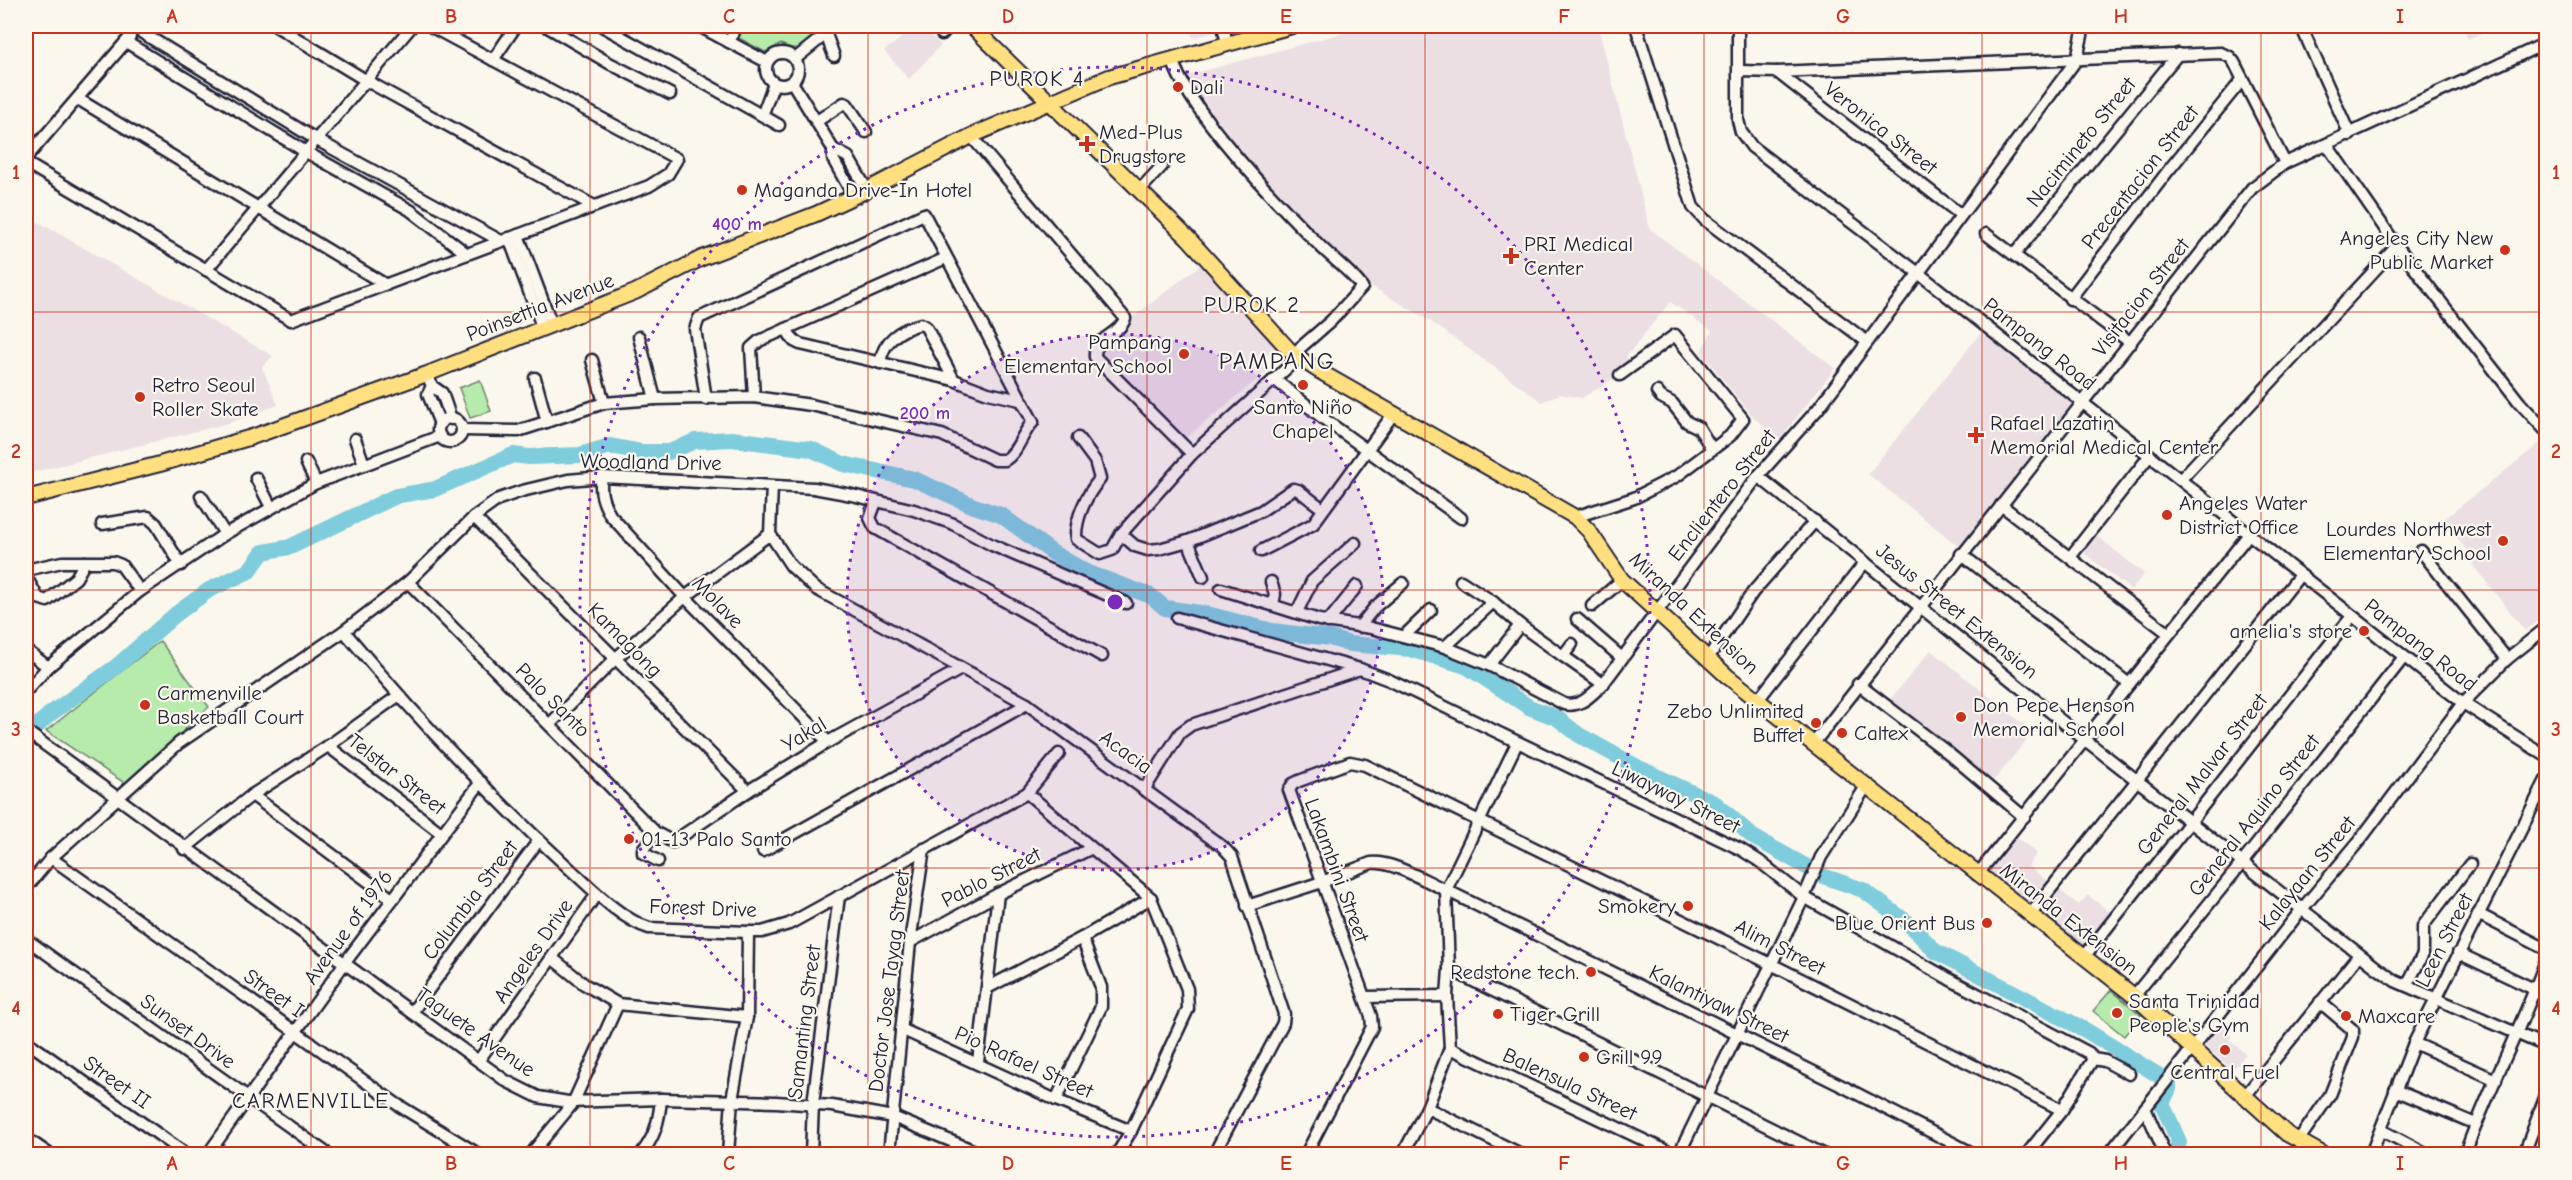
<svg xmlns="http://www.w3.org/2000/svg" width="2572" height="1180" font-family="'Comic Neue',sans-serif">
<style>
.built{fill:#ecdfe4}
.green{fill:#b7ebab;stroke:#6c8673;stroke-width:1.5}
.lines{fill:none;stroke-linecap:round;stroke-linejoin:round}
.river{stroke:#7fccdd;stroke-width:16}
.minor-casing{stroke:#22223b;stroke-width:15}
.major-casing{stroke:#22223b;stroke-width:18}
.minor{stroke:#fbf7ec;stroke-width:10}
.major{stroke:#ffdf80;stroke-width:14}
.grid{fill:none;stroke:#c8321e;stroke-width:1.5;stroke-opacity:0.55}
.ring{fill:none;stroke:#7b2cbf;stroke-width:3;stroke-dasharray:3 6}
.poi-dot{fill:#c8321e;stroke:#fbf7ec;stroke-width:2}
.labels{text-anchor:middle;stroke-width:4.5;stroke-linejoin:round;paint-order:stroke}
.poi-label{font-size:21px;fill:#22223b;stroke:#fbf7ec;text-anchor:start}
.street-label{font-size:21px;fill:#22223b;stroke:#fbf7ec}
.neighbourhood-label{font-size:22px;letter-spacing:1.5px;fill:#22223b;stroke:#fbf7ec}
.quarter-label{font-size:24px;letter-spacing:1.5px;fill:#22223b;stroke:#fbf7ec}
.centre{fill:#7b2cbf;stroke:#fbf7ec;stroke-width:3}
.ring-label{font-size:18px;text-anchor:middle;font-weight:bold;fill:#7b2cbf;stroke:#fbf7ec;stroke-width:4.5;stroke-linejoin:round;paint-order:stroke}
.neatline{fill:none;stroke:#c8321e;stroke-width:2}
.grid-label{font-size:20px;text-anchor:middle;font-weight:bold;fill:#c8321e}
</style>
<rect width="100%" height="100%" fill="#fbf7ec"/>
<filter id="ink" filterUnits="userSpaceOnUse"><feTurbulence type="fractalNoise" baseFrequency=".0167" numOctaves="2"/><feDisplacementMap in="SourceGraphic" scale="12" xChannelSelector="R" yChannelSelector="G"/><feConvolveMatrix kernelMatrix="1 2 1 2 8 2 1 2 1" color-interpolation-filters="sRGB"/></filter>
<g filter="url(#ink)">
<g class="built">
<polygon points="917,26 921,26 941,45 909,79 884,51"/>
<polygon points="1189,26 1220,26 1221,30 1193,38"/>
<polygon points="1369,26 1598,26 1650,229 1835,368 1780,439 1754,418 1701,352 1712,331 1670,302 1626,357 1635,365 1582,398 1560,394 1542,402 1430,321 1364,282 1262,179 1185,76"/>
<polygon points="2462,26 2497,26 2468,39"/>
<polygon points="26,215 273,356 262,367 278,405 229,423 26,474"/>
<polygon points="1203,263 1277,347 1261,360 1269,370 1184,440 1093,348"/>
<polygon points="1984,329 2078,404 1962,549 1868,474"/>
<polygon points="2545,439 2546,614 2525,631 2472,564 2475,561 2443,520"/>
<polygon points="2096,535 2144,574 2131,590 2083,552"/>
<polygon points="1931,650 2033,732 1991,784 1888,702"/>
<polygon points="2014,835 2037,853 2028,866 2079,905 2088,895 2115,916 2087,952 1984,873"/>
<polygon points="2225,1021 2233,1028 2229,1034 2232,1036 2229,1040 2246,1054 2233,1070 2203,1045"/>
</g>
<g class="green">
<path d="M743,26H818L820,32C806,43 800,55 781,44L765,52L737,37Z"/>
<polygon points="480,380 491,411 470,418 459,388"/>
<polygon points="160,641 209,707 126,784 46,731"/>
<polygon points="2111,990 2141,1015 2124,1036 2093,1011"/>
</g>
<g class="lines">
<polyline class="river" points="26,736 50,714 117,666 176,614 209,590 249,571 263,552 290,547 396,496 435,489 513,455 529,457 580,455 610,446 642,452 669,452 695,441 732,439 811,449 843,464 914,479 974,506 1001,515 1053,553 1086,572 1151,596 1165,608 1207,614 1272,631 1330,638 1350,644 1411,649 1466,666 1529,707 1557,718 1579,735 1639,768 1716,804 1753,837 1823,876 1863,890 1908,923 1935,951 2087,1031 2169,1082 2169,1089 2162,1103 2179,1142 2177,1149 2179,1154"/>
<g class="minor-casing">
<g id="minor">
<polyline points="276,26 367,81 594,206"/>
<polyline points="546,26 609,63 670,94"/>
<polyline points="602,26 779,125"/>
<polyline points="699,26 767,62"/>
<polyline points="823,26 834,56"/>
<polyline points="1223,26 1227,43"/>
<polyline points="1636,26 1693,207 1705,220 1866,341"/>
<polyline points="1738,26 1738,120 1741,132 1752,147 1917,272 2463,703 2546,756"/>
<polyline points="2301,26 2350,135"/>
<polyline points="136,29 317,140 501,241"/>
<polyline points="942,34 949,26"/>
<polyline points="126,42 306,152 410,210 467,254"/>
<polyline points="729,42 737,26"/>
<circle cx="782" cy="69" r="16"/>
<path d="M1172,58C1185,108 1280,206 1319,245C1333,259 1351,272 1362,287L1331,321L1293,354"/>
<polyline points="795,59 826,34"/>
<polyline points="493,60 516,26"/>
<polyline points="1739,71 1777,72 2221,53 2230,57 2234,62 2285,163"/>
<polyline points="1777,72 1961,215"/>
<polyline points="792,82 833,149 833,159 854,197"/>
<polyline points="78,99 386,285"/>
<polyline points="763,113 774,83"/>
<polyline points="817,121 844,103 847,104 866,132"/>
<path d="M971,136L1125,318C1121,335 1093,337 1095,357L1192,454"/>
<polyline points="2327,145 2397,246 2520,403 2546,431"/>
<polyline points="833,149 848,157 867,190"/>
<polyline points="26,158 130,37"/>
<polyline points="26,163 291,320 649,186 668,174 677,159 430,26"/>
<polyline points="1139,191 1162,166"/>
<polyline points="1986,234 2131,343"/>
<polyline points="518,235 552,325"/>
<polyline points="509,238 543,329"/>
<polyline points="2014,255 2178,54"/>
<polyline points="206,270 412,26"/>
<polyline points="2070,299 2168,171 2242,80"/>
<polyline points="786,329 794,341 800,344 954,380 988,393 1020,400"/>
<polyline points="639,337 655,399"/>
<polyline points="592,360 604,403"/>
<path d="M880,363C883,341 900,329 921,324L926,327L954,380"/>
<polyline points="427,374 432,386 442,393 451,419"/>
<polyline points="535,378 547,422"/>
<polyline points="1274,379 1324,419 1461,518"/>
<polyline points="432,386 428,394 440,424"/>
<polyline points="1657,392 1661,397 1672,403 1687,422 1699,428 1712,449"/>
<polyline points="754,397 751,348 759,341 946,258"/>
<circle cx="450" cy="430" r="12"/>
<path d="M462,430L518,431L604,403L655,399L754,397L811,405L942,435L995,460H1005C1019,451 1021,434 1033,422L924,214L699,318L695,329L706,399"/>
<path d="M1078,438L1095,461L1100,479C1087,494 1075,518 1076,539L1100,554L1112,550L1121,534L1192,454L1298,358"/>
<polyline points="355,439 364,464"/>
<polyline points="306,462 316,483"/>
<polyline points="1758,476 2084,739 2377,968 2395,981 2546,1046"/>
<path d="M602,477C599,492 603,502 610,515L685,597L828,742"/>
<polyline points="256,478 271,507"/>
<polyline points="2181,479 2397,246"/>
<polyline points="772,486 770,534 791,566 816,589 1027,704 1223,847 1232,857 1284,1014 1283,1023 1214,1154"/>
<polyline points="201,496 225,534"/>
<polyline points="876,502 870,518 875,528 1102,656"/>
<polyline points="2001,505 2168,633"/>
<polyline points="474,517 748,791"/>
<polyline points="1575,517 1634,498 1677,476 1730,436 1743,419 1675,335 1620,375"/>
<polyline points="102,524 148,517 156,524 181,565"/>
<polyline points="1121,534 1135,546 1148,550 1159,549 1188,541 1261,511 1293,489 1298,490 1323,509"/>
<polyline points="1188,541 1203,577"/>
<polyline points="1261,551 1313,524 1394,413"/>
<polyline points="2421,551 2507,659"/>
<polyline points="1961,554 2129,684"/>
<polyline points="2071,556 2150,455"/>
<polyline points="26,570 62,562 113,562 121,565 140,591"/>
<polyline points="26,577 38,598 47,601 76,578 85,562"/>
<polyline points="1461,581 1493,602"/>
<polyline points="408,582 656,833 673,842 748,791 828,742 961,669"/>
<polyline points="1271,582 1275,594 1273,605"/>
<path d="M1221,589L1319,620L1371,628L1445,647L1489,665L1564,704C1581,708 1591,695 1603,684L1758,476L1818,409L2077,59L2084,26"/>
<polyline points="1592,606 1622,580"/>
<polyline points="1297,612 1312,581 1355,543"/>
<polyline points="1177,618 1360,669 1389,680 1740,849 1759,861 1804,897 1949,979 2089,1053 2093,1059 2105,1061 2129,1074"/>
<polyline points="1577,619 1622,658"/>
<polyline points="1328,622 1357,586"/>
<polyline points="1359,627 1375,607 1403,583"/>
<path d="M344,631C414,715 489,795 570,869C591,888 622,920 649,928L748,932H762L789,924L1027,793L1059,754"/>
<polyline points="1404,636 1431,610"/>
<polyline points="1445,647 1493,602 1520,625 1563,656 1572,644"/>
<polyline points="26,650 48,667"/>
<polyline points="1563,656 1603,684"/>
<polyline points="1708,658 1753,592 1815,521"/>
<polyline points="1489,665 1520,625"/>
<polyline points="1858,684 1947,752 2024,817"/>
<polyline points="26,691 48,667 140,591 225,534 316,483 440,436"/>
<polyline points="1758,700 1865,562"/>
<polyline points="550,724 616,658 685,597 770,534"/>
<polyline points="26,731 506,1081 538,1097 568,1102 661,1099 776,1102 832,1106 893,1117 982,1154"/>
<polyline points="1813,744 2252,188 2285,163 2546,43"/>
<polyline points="328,746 441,833"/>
<polyline points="1144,790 1180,733 1191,725 1360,669"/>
<polyline points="1027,793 1151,898 1187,989 1188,1009 1131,1131 1117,1154"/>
<polyline points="252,795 392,899"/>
<polyline points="656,833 643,849 643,853 658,861"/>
<polyline points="184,849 252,795 328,746 398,696"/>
<polyline points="763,851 1027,704"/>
<polyline points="51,858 398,1105 478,1154"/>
<polyline points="1977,875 2249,534"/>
<polyline points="26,888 51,858 179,743 344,631 408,582 474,517 499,499 522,491 568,480 602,477 814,488 852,495 914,510 951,523 992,545 1126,603"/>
<path d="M1247,906L1322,882L1371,863C1393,861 1425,881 1446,890L1846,1088L1974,1154"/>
<polyline points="2478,914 2546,949"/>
<polyline points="2030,915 2300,575"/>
<polyline points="1082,938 1151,898"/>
<polyline points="26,939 328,1154"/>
<polyline points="910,942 998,894 1090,849"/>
<polyline points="2458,953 2536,990"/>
<polyline points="2084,957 2352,616"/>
<polyline points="552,958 584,984 618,1004 747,1017"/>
<polyline points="1449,969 1823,1154"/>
<polyline points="2407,985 2423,954 2423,926 2470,864"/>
<polyline points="989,987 1082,938 1101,987 1101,1007 1056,1100"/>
<polyline points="2134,996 2242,863 2404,657"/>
<polyline points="1364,997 1447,996"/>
<polyline points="412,1012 539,840"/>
<polyline points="901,1029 1056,1100 1131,1131"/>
<polyline points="26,1041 186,1154"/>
<polyline points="2414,1043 2496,1080"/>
<polyline points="1450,1048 1673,1154"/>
<polyline points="479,1060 597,894"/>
<polyline points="978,1062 998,894"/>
<polyline points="2395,1090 2476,1124"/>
<polyline points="2245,1096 2359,955"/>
<polyline points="1427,1108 1521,1154"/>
<polyline points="2145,1108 2165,1154"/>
<polyline points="2381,1130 2427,1154"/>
<polyline points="26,1138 49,1154"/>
<polyline points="2298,1141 2330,1095 2353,1037 2353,1030 2320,1002"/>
<polyline points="208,1154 344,964 481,782"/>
<polyline points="531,1154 573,1103 618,1004"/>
<path d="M641,1154C655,1137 659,1121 661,1099"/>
<polyline points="728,1154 732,1100 747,1017 748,932"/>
<polyline points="811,1154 813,1104 839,896"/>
<polyline points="889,1154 910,942 924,849"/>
<polyline points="1306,1154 1372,1027 1371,1016 1289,790 1293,784 1299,781 1350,762 1365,765 1771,964 2062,1110"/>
<polyline points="1403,1154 1427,1108 1450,1048 1447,996 1449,969 1446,890 1517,743"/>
<polyline points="1679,1154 1804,897 1821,857 1867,785"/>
<polyline points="2027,1154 2062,1110 2093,1059"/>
<polyline points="2109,1154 2302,909 2360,840 2463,703 2507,659 2546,628"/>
<polyline points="2371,1154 2414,1043 2546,780"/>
<path d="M2465,1154C2488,1088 2523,1026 2546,960"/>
<polyline points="2524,1154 2546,1095"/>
</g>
</g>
<g class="major-casing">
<g id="major">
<polyline points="972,26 1188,238 1293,354 1319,371 1575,517 1589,531 1622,580 1727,676 2134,996 2287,1134 2323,1154"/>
<polyline points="26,498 160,464 252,437 427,374 635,292 702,258 816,214 861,193 971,136 1109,77 1292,26"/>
</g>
</g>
<use href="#minor" class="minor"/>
<use href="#major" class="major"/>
</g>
</g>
<path class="grid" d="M311,26V1154M590,26V1154M868,26V1154M1147,26V1154M1425,26V1154M1704,26V1154M1982,26V1154M2261,26V1154M26,312H2546M26,590H2546M26,868H2546"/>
<circle cx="1115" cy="602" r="268" fill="#7b2cbf" fill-opacity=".12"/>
<g class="ring">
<circle cx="1115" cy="602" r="268"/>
<circle cx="1115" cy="602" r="535"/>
</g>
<g class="poi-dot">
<circle cx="1178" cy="87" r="6"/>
<path d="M1084 135h6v6h6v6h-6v6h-6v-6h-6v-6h6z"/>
<circle cx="742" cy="190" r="6"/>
<circle cx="2505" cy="250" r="6"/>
<path d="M1508 247h6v6h6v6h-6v6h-6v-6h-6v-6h6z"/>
<circle cx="1184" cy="354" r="6"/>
<circle cx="1303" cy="385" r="6"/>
<circle cx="140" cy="397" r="6"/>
<path d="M1973 426h6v6h6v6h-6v6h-6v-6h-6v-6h6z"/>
<circle cx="2167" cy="515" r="6"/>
<circle cx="2503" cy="541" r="6"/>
<circle cx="2364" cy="631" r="6"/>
<circle cx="145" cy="705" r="6"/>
<circle cx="1961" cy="717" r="6"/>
<circle cx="1816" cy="723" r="6"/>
<circle cx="1842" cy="733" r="6"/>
<circle cx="629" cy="839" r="6"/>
<circle cx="1688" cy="906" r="6"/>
<circle cx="1987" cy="923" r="6"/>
<circle cx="1591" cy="972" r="6"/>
<circle cx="2117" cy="1013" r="6"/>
<circle cx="1498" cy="1014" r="6"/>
<circle cx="2346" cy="1016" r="6"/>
<circle cx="2225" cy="1050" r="6"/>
<circle cx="1584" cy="1057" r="6"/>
</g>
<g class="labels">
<g class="poi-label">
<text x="1190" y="94">Dali</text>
<text x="1099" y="139">Med-Plus<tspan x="1099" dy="24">Drugstore</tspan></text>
<text x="754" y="197">Maganda Drive-In Hotel</text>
<text x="2493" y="245" text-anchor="end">Angeles City New<tspan x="2493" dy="24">Public Market</tspan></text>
<text x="1524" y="251">PRI Medical<tspan x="1524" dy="24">Center</tspan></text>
<text x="1172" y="349" text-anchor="end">Pampang<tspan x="1172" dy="24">Elementary School</tspan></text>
<text x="152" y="392">Retro Seoul<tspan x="152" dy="24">Roller Skate</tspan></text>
<text x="1303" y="414" text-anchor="middle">Santo Niño<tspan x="1303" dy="24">Chapel</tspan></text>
<text x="1990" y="430">Rafael Lazatin<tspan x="1990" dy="24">Memorial Medical Center</tspan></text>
<text x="2179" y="510">Angeles Water<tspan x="2179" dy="24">District Office</tspan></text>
<text x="2491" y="536" text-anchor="end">Lourdes Northwest<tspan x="2491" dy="24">Elementary School</tspan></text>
<text x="2352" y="638" text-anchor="end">amelia's store</text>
<text x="157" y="700">Carmenville<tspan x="157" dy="24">Basketball Court</tspan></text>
<text x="1973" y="712">Don Pepe Henson<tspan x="1973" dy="24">Memorial School</tspan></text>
<text x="1804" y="718" text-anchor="end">Zebo Unlimited<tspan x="1804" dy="24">Buffet</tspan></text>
<text x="1854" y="740">Caltex</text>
<text x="641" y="846">01-13 Palo Santo</text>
<text x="1676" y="913" text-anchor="end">Smokery</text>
<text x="1975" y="930" text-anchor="end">Blue Orient Bus</text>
<text x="1579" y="979" text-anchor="end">Redstone tech.</text>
<text x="2129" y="1008">Santa Trinidad<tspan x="2129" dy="24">People's Gym</tspan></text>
<text x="1510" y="1021">Tiger Grill</text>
<text x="2358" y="1023">Maxcare</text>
<text x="1596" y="1064">Grill 99</text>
<text x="2225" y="1079" text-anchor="middle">Central Fuel</text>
</g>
<g class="street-label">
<text transform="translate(1881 128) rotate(38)" y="7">Veronica Street</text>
<text transform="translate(2081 142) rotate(-51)" y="7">Nacimineto Street</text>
<text transform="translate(2140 177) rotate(-52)" y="7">Precentacion Street</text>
<text transform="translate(2141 297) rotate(-52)" y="7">Visitacion Street</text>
<text transform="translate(540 307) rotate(-21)" y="7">Poinsettia Avenue</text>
<text transform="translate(2040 344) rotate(38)" y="7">Pampang Road</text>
<text transform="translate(651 462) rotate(1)" y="7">Woodland Drive</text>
<text transform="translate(1722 495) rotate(-52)" y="7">Enclientero Street</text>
<text transform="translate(718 602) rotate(46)" y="7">Molave</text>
<text transform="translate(1957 611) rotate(39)" y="7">Jesus Street Extension</text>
<text transform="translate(1694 613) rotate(43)" y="7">Miranda Extension</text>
<text transform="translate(625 640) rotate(45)" y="7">Kamagong</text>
<text transform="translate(2421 645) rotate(38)" y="7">Pampang Road</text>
<text transform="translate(553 700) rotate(45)" y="7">Palo Santo</text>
<text transform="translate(804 734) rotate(-31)" y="7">Yakal</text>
<text transform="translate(1126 752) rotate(36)" y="7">Acacia</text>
<text transform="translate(397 774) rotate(38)" y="7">Telstar Street</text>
<text transform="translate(2202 774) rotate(-52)" y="7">General Malvar Street</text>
<text transform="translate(1676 797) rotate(26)" y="7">Liwayway Street</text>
<text transform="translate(2254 815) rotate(-52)" y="7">General Aquino Street</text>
<text transform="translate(1337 870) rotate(70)" y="7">Lakambini Street</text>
<text transform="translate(2307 873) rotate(-51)" y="7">Kalayaan Street</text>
<text transform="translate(991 877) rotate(-27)" y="7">Pablo Street</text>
<text transform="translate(470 900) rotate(-53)" y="7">Columbia Street</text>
<text transform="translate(703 908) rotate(2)" y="7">Forest Drive</text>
<text transform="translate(2069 919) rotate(38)" y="7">Miranda Extension</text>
<text transform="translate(348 927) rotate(-54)" y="7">Avenue of 1976</text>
<text transform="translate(2444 940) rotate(-63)" y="7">Leen Street</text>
<text transform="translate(1780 947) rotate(27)" y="7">Alim Street</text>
<text transform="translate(533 951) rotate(-55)" y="7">Angeles Drive</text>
<text transform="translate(889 981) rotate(-83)" y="7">Doctor Jose Tayag Street</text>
<text transform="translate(274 993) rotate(35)" y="7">Street I</text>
<text transform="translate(1719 1004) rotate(26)" y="7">Kalantiyaw Street</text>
<text transform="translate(804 1022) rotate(-83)" y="7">Samanting Street</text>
<text transform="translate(188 1031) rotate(36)" y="7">Sunset Drive</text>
<text transform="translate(476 1032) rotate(35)" y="7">Taguete Avenue</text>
<text transform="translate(1024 1062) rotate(24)" y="7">Pio Rafael Street</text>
<text transform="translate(117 1082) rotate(35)" y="7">Street II</text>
<text transform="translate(1570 1084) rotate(25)" y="7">Balensula Street</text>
</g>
<g class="neighbourhood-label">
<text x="1037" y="86">PUROK 4</text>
<text x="1252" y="312">PUROK 2</text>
<text x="311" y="1108">CARMENVILLE</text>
</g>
<g class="quarter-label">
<text x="1277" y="369">PAMPANG</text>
</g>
</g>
<circle cx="1115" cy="602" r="9" class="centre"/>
<g class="ring-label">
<text x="737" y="230">400 m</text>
<text x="925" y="419">200 m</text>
</g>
<rect width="2572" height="1180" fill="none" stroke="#fbf7ec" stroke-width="66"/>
<rect x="33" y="33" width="2506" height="1114" class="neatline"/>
<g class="grid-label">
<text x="172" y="23">A</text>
<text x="451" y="23">B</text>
<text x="729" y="23">C</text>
<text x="1008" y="23">D</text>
<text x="1286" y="23">E</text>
<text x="1564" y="23">F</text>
<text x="1843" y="23">G</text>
<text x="2121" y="23">H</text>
<text x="2400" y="23">I</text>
<text x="16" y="179">1</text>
<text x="2556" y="179">1</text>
<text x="16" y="458">2</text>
<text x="2556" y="458">2</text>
<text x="16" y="736">3</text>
<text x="2556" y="736">3</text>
<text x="16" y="1015">4</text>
<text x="2556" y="1015">4</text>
<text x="172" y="1170">A</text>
<text x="451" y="1170">B</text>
<text x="729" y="1170">C</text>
<text x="1008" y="1170">D</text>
<text x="1286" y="1170">E</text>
<text x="1564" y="1170">F</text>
<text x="1843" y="1170">G</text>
<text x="2121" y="1170">H</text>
<text x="2400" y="1170">I</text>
</g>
</svg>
